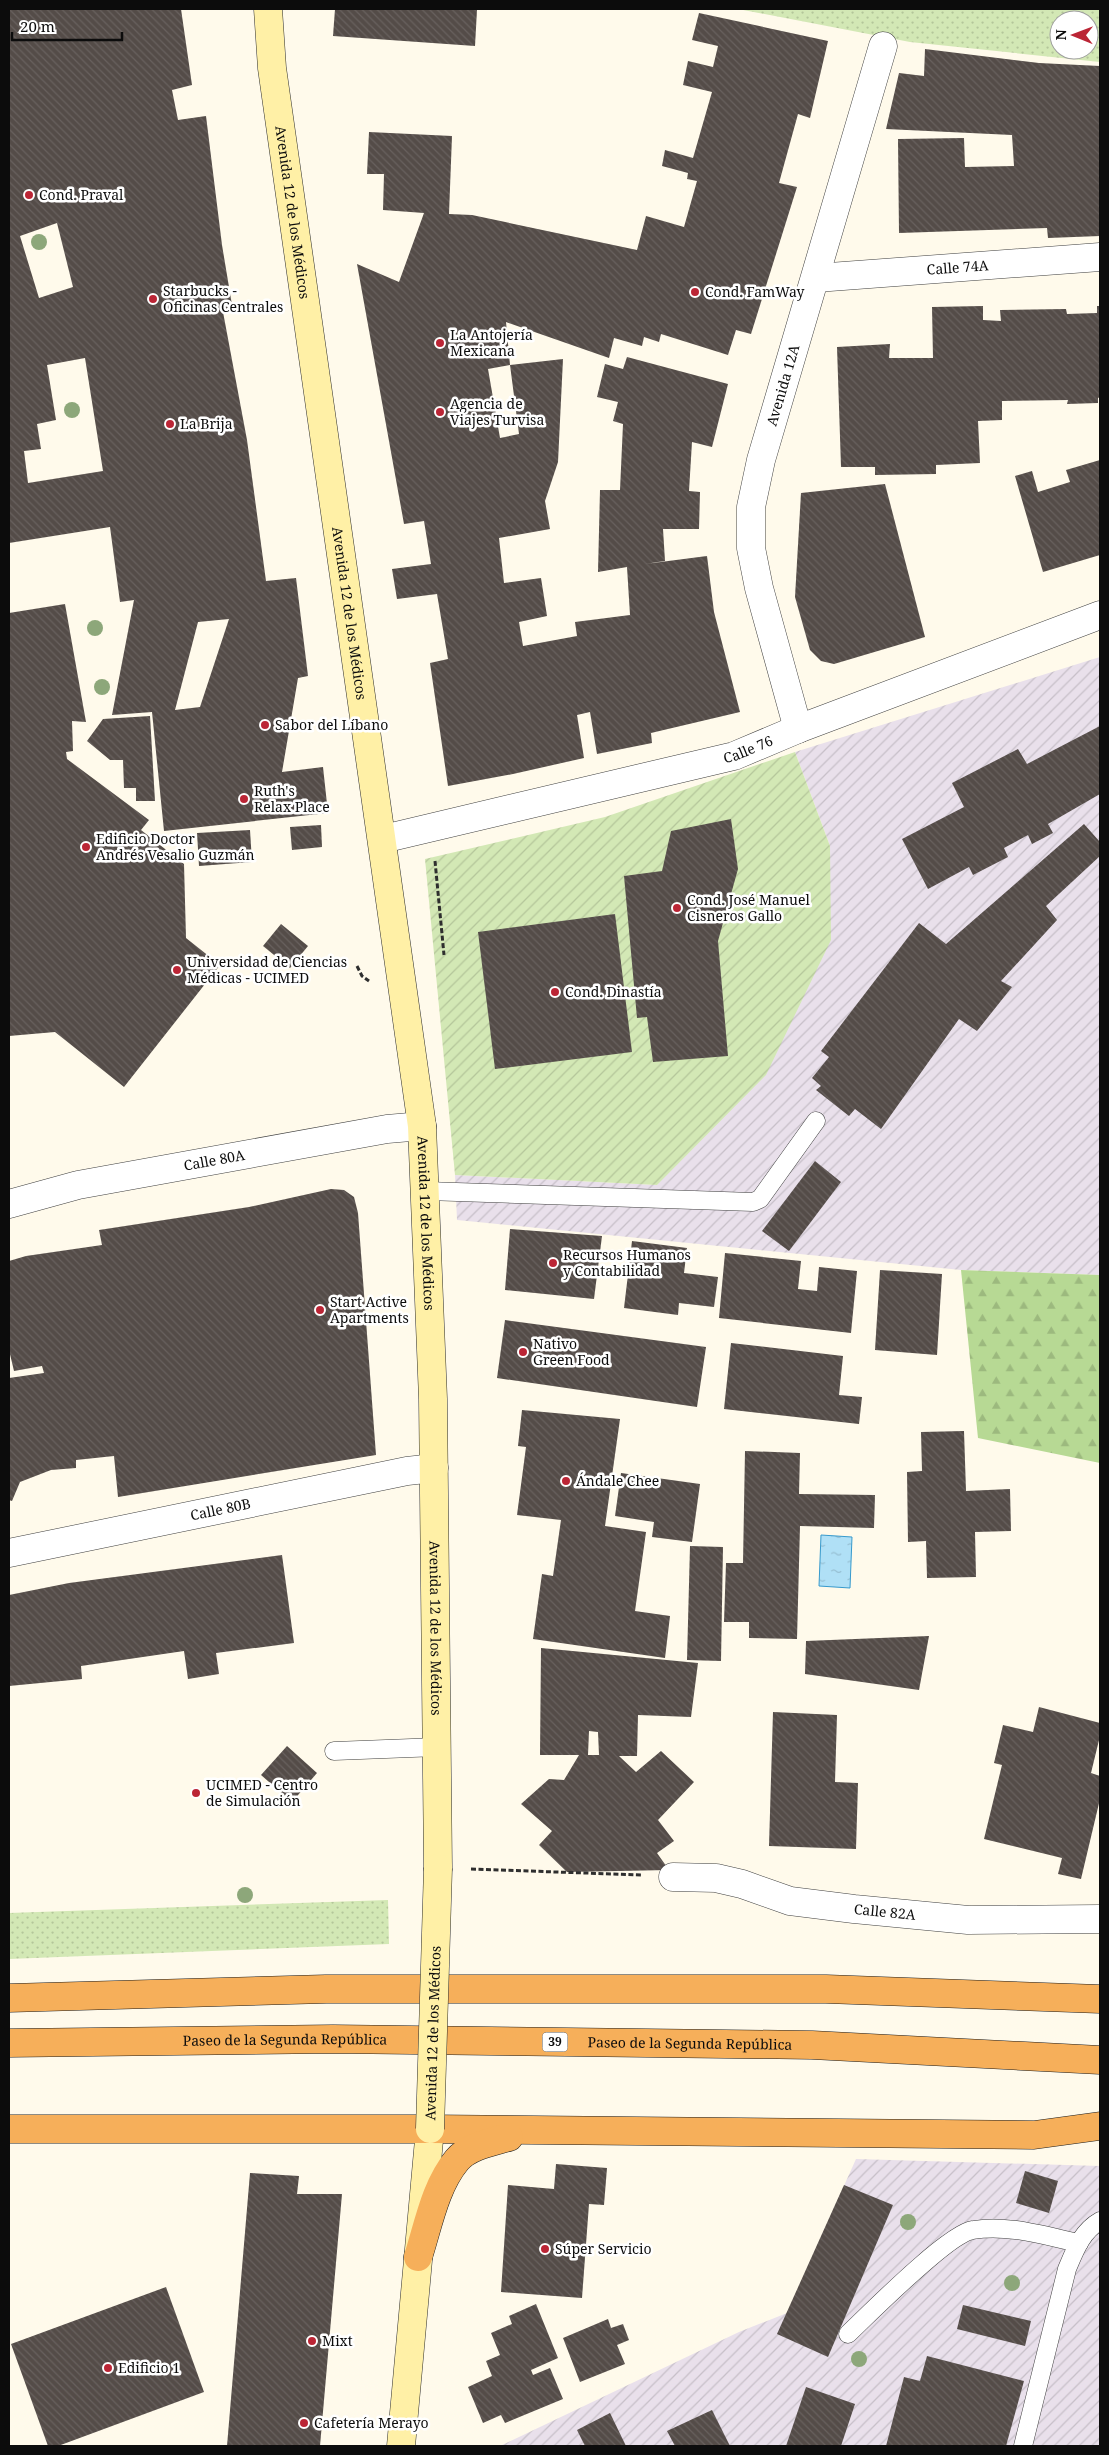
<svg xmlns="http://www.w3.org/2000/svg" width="1109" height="2455" font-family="'Noto Serif',serif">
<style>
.industrial{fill:url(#industrial-furrows)}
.grass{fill:url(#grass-dots);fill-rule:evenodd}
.forest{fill:url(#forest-firs)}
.garden{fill:url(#garden-furrows)}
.water{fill:url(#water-ripples);stroke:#379acd}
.building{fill:url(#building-back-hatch);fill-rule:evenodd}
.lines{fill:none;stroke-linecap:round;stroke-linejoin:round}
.service-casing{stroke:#3f3f3f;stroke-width:19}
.minor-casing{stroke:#3f3f3f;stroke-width:29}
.secondary-casing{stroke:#2e2e2e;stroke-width:29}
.trunk-casing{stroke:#1d1d1d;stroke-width:29}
.path{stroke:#2e2e2e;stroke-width:3;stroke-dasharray:5 2.5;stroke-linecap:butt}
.service{stroke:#fff;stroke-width:18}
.minor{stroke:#fff;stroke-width:28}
.secondary{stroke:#fff0a6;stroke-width:28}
.trunk{stroke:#f6af5a;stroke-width:28}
.secondary-bridge-casing{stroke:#2e2e2e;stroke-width:29;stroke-linecap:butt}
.secondary-bridge{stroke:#fff0a6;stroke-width:28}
.tree{fill:#8da77a}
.poi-dot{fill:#bb2535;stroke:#fff;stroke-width:2}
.labels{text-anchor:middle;stroke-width:5;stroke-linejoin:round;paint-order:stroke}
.shield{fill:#fff;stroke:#555;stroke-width:1}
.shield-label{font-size:12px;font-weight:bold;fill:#0c0c0c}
.poi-label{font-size:14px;fill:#0c0c0c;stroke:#fff;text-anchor:start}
.street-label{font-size:14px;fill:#0c0c0c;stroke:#fff}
</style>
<defs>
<pattern id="industrial-furrows" width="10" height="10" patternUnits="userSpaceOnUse" patternTransform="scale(1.25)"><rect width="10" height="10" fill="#e9e0eb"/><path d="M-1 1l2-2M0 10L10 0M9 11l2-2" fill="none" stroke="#c7bfc8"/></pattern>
<pattern id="grass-dots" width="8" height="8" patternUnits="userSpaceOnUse" patternTransform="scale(1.25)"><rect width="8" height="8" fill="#d3e8b5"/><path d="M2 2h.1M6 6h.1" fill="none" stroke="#b4c69a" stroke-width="1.8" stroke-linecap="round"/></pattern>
<pattern id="forest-firs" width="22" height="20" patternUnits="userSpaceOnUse" patternTransform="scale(1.25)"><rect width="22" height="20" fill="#b7d994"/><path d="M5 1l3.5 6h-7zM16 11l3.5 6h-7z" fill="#9cb97e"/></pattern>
<pattern id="garden-furrows" width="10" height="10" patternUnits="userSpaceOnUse" patternTransform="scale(1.25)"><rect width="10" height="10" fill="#d3e8b5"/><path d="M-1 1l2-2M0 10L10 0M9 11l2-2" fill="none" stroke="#b4c69a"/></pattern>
<pattern id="water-ripples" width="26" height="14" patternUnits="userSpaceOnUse" patternTransform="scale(1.25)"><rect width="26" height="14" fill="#b0e0f6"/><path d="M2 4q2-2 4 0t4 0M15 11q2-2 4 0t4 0" fill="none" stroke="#96bfd2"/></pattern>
<pattern id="building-back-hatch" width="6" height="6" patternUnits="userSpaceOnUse" patternTransform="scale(1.25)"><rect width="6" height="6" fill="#544c48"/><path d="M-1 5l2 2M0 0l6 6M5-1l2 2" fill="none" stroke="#68615e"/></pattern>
</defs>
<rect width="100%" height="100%" fill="#fffaeb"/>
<g class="industrial">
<polygon points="1100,657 1100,1275 961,1270 457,1220 455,1175 657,1185 830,846 795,752"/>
<polygon points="856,2159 1100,2166 1100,2446 500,2446 739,2332 787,2313"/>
</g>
<g class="grass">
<path d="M738,9H1100V62L910,42ZM1059,20H1089V50H1059Z"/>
<polygon points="388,1900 389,1944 9,1959 9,1913"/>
</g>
<polygon class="forest" points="961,1270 1100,1275 1100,1463 978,1438"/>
<polygon class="garden" points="795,752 830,846 831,940 766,1075 657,1185 455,1175 425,859 605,817"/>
<polygon class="water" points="821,1535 852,1537 850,1588 819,1586"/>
<g class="building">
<path d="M9,9H181L192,85L172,90L178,120L206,116L222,245L233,311L223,312L247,440L266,581L296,578L308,676L298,678L282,772L323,767L328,813L164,831L152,712L112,715L134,600L120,602L110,527L9,543ZM57,223L73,287L39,298L20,236ZM85,358L103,471L28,483L24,451L41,449L37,424L56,420L47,365ZM229,619L200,707L175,710L198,622Z"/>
<polygon points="335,9 477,10 475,46 333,36"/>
<polygon points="699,13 828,41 810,118 798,114 779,183 797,187 751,334 736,330 728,355 661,334 659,342 644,337 642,346 614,338 609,358 506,322 510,365 488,369 500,438 519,434 510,365 563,359 558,462 545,501 550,529 499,538 504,583 541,578 547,616 519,622 523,646 577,636 575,622 630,615 627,567 598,572 600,490 620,490 623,424 613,421 618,402 597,397 605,364 623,369 627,357 728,384 712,447 692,442 689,491 700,492 699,529 663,529 665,561 645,564 707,556 714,612 740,712 651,733 652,743 597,754 590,712 577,715 584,758 513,774 448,786 430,663 448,659 437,594 397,599 392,569 431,564 424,521 404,524 357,264 399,282 424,213 383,210 384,174 367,174 369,132 452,136 449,214 472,215 637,250 646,216 684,227 697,181 687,179 688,173 662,166 665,150 693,158 712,92 683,85 688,61 713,67 718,46 692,40"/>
<polygon points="925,49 1039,63 1100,66 1100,236 1048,238 1047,228 899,233 898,139 964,138 965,167 1014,166 1012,135 886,129 899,73 924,76"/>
<polygon points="983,306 983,320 1001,321 1000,310 1066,309 1067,314 1097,313 1097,306 1100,306 1100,397 1098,398 1098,403 1067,404 1068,400 1002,401 1002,420 978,421 980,463 936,465 936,474 875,475 875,467 841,467 837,347 890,344 889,358 933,358 932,307"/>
<polygon points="1100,460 1100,555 1043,572 1015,476 1032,471 1038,492 1070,482 1066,470"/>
<polygon points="885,484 925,637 834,664 821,661 810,650 795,597 801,493"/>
<polygon points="65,604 86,722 72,721 73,751 66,752 67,759 149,820 141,830 184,864 186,938 220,965 124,1087 55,1032 9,1036 9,613"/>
<polygon points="150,716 155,801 136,801 136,788 124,788 123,760 110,760 87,741 103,719"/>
<polygon points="1100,726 1100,794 1048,824 1053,833 1032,844 1028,835 1004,848 1008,857 973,875 969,867 928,889 902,839 964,807 952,783 1018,749 1027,764"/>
<polygon points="731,819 738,869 718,941 728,1056 653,1062 647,1017 637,1018 624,876 662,871 671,831"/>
<polygon points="1084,824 1100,842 1100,856 1046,906 1057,920 1001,981 1012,987 977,1031 959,1019 881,1129 855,1109 849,1116 816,1090 821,1086 812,1078 829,1057 821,1051 919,923 946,944"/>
<polygon points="321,825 322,847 292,850 290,827"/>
<polygon points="250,830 252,862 199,866 197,833"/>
<polygon points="615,914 632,1052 495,1069 478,932"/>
<polygon points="281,924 308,946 290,968 263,946"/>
<polygon points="815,1161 841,1182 789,1251 762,1231"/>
<polygon points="331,1189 344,1190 354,1197 358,1213 376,1455 118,1497 114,1456 76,1460 76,1468 51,1470 20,1482 12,1501 9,1500 9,1378 44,1373 42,1366 14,1371 9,1350 9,1261 26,1256 102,1245 99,1230 249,1207"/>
<polygon points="510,1229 602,1236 594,1299 505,1290"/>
<polygon points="632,1241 687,1248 684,1273 718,1277 714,1307 679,1303 678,1315 624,1308"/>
<polygon points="725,1253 801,1261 798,1289 817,1291 819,1267 857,1271 851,1333 719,1318"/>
<polygon points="880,1270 942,1274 937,1355 875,1350"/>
<polygon points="505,1320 706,1347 697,1407 497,1378"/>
<polygon points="731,1343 843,1356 839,1395 862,1397 859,1424 724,1409"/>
<polygon points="522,1410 620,1419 605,1526 646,1532 635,1611 670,1616 665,1658 533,1639 542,1574 553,1576 561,1520 517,1515 526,1447 518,1446"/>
<polygon points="964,1431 966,1491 1010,1489 1011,1531 975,1532 976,1577 927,1578 926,1541 908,1542 907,1472 922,1471 921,1432"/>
<polygon points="745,1451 800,1453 799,1494 875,1495 874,1528 800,1526 797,1639 749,1638 749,1622 724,1622 726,1563 743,1563"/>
<polygon points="621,1473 700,1484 692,1542 652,1537 654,1522 615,1516"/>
<polygon points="690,1546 723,1547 721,1661 687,1660"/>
<polygon points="282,1555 294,1643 216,1653 219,1674 188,1679 184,1651 81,1666 82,1679 9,1686 9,1595 69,1583"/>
<polygon points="929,1636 919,1690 805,1674 806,1641"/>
<path d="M541,1648L698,1663L691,1717L638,1715L637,1756H619L636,1772L661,1751L694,1782L658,1820L674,1841L657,1853L669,1870L567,1872L539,1845L552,1831L521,1804L549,1779L564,1780L579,1755H540ZM589,1731L598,1732L599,1755H588Z"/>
<polygon points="1039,1707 1100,1723 1100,1736 1091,1773 1100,1776 1100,1799 1081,1879 1058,1874 1062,1858 984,1839 1002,1765 994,1763 1003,1725 1033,1732"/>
<polygon points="773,1712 837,1715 835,1782 858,1783 856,1849 769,1846"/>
<polygon points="287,1746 317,1773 292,1802 261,1775"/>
<polygon points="556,2164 607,2168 604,2205 589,2204 582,2298 501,2292 508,2185 554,2189"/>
<polygon points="1025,2171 1058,2181 1049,2213 1016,2203"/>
<polygon points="250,2173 299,2176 297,2194 342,2194 320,2446 227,2446"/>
<polygon points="844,2185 893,2205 828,2357 777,2334"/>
<polygon points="166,2287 204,2392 58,2446 48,2446 11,2344"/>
<polygon points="536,2304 558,2358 531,2370 533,2375 550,2368 563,2399 505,2423 501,2415 483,2423 468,2387 492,2376 486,2361 500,2355 491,2333 512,2324 509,2316"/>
<polygon points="963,2305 1031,2321 1025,2346 957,2329"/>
<polygon points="608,2319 611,2328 623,2324 629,2340 617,2345 625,2364 580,2382 563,2338"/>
<polygon points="927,2356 1024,2381 1006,2446 886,2446 904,2377 920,2381"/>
<polygon points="806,2387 855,2404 841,2446 786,2446"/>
<polygon points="712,2410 730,2446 675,2446 667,2431"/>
<polygon points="610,2413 626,2446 585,2446 577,2430"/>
</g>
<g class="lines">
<g class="service-casing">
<g id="service">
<polyline points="426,1191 753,1202 760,1199 816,1121"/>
<polyline points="334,1751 438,1747"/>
<path d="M848,2334C870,2313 949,2233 973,2230C1008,2224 1045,2236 1079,2243"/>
<path d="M1023,2446L1067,2269C1075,2250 1082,2231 1100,2221"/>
</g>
</g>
<g class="minor-casing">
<g id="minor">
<path id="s1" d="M816,278L1100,257"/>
<path id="s2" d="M798,729L759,588L751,548V507L761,460L883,46"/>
<path id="s3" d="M383,839L734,756L798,729L1100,615"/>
<path id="s4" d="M9,1204L78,1185L387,1129L422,1126"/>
<path id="s5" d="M9,1553L407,1471L434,1468"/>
<path id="s6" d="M673,1877L716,1878L742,1884L790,1901L854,1909L968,1920L1100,1919"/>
</g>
</g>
<g class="secondary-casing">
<g id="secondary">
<path id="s7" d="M268,9L272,68L422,1126L433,1399L438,1868"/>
<polyline points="401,2446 430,2129"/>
</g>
</g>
<g class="trunk-casing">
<g id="trunk">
<polyline points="9,1998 326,1989 826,1989 1100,1999"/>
<path id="s8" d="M9,2043L333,2039L812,2045L1100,2060"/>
<polyline points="9,2129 430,2129 1034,2135 1100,2126"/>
<path d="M418,2257C428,2226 435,2186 457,2160C469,2146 492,2142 509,2137"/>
</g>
</g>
<g class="path">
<polyline points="435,861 444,955"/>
<polyline points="357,966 362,976 369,981"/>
<polyline points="471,1869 642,1875"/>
</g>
<use href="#service" class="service"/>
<use href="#minor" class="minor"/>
<use href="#secondary" class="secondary"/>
<use href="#trunk" class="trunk"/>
<g class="secondary-bridge-casing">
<g id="secondary-bridge">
<path id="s9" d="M430,2129L438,1868"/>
</g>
</g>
<use href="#secondary-bridge" class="secondary-bridge"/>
</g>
<g class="tree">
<circle cx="39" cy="242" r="8"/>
<circle cx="72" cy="410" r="8"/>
<circle cx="95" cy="628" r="8"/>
<circle cx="102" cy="687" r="8"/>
<circle cx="245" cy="1895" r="8"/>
<circle cx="908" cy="2222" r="8"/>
<circle cx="1012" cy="2283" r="8"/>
<circle cx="859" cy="2359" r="8"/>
</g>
<g class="poi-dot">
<circle cx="29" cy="195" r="5"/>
<circle cx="695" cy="292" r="5"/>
<circle cx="153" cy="299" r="5"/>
<circle cx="440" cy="343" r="5"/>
<circle cx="440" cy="412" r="5"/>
<circle cx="170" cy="424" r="5"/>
<circle cx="265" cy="725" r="5"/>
<circle cx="244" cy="799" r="5"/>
<circle cx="86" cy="847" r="5"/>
<circle cx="677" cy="908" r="5"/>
<circle cx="177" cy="970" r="5"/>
<circle cx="555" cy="992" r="5"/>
<circle cx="553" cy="1263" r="5"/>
<circle cx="320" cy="1310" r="5"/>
<circle cx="523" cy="1352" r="5"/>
<circle cx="566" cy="1481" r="5"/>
<circle cx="196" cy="1793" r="5"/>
<circle cx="545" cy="2249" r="5"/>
<circle cx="312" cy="2341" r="5"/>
<circle cx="108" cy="2368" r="5"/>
<circle cx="304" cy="2423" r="5"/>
</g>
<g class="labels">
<rect class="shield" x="542.5" y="2032.5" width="25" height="19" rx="4"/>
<g class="shield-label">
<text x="555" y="2046">39</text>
</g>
<g class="poi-label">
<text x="39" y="200">Cond. Praval</text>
<text x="163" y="296">Starbucks -<tspan x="163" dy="16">Oficinas Centrales</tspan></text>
<text x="705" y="297">Cond. FamWay</text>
<text x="450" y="340">La Antojería<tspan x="450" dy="16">Mexicana</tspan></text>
<text x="450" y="409">Agencia de<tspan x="450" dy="16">Viajes Turvisa</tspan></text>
<text x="180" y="429">La Brija</text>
<text x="275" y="730">Sabor del Líbano</text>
<text x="254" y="796">Ruth's<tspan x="254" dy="16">Relax Place</tspan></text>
<text x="96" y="844">Edificio Doctor<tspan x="96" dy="16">Andrés Vesalio Guzmán</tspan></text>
<text x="687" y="905">Cond. José Manuel<tspan x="687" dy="16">Cisneros Gallo</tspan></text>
<text x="187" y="967">Universidad de Ciencias<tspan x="187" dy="16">Médicas - UCIMED</tspan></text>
<text x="565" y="997">Cond. Dinastía</text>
<text x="563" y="1260">Recursos Humanos<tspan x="563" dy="16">y Contabilidad</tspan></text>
<text x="330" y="1307">Start Active<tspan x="330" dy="16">Apartments</tspan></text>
<text x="533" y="1349">Nativo<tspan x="533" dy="16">Green Food</tspan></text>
<text x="576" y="1486">Ándale Chee</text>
<text x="206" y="1790">UCIMED - Centro<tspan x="206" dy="16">de Simulación</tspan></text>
<text x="555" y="2254">Súper Servicio</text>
<text x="322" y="2346">Mixt</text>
<text x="118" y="2373">Edificio 1</text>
<text x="314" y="2428">Cafetería Merayo</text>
</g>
<g class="street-label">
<text dy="5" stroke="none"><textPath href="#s7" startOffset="205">Avenida 12 de los Médicos</textPath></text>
<text dy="5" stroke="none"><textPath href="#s1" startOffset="142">Calle 74A</textPath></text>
<text dy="5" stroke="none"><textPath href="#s2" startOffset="354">Avenida 12A</textPath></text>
<text dy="5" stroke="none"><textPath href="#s7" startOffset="610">Avenida 12 de los Médicos</textPath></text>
<text dy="5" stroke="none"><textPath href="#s3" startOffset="376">Calle 76</textPath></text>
<text dy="5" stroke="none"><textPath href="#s4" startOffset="210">Calle 80A</textPath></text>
<text dy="5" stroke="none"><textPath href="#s7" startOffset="1225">Avenida 12 de los Médicos</textPath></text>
<text dy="5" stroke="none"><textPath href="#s5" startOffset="216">Calle 80B</textPath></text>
<text dy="5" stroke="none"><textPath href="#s7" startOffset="1630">Avenida 12 de los Médicos</textPath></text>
<text dy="5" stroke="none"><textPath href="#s6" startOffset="216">Calle 82A</textPath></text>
<text dy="5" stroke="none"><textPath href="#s9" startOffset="96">Avenida 12 de los Médicos</textPath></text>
<text dy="5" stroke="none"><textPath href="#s8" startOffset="276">Paseo de la Segunda República</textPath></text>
<text dy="5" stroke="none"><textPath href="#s8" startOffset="681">Paseo de la Segunda República</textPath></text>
</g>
</g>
<rect width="1109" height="2455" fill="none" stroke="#0c0c0c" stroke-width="20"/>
<g transform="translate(1074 35) rotate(271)"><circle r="24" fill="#ffffff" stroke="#9e9e9e"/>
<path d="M0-4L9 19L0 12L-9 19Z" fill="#bb2535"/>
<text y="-8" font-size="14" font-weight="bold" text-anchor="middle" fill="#0c0c0c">N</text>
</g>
<path d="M12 32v8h110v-8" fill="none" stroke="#0c0c0c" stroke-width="2.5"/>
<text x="20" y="32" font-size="15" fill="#0c0c0c" stroke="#ffffff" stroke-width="4" paint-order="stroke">20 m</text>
</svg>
